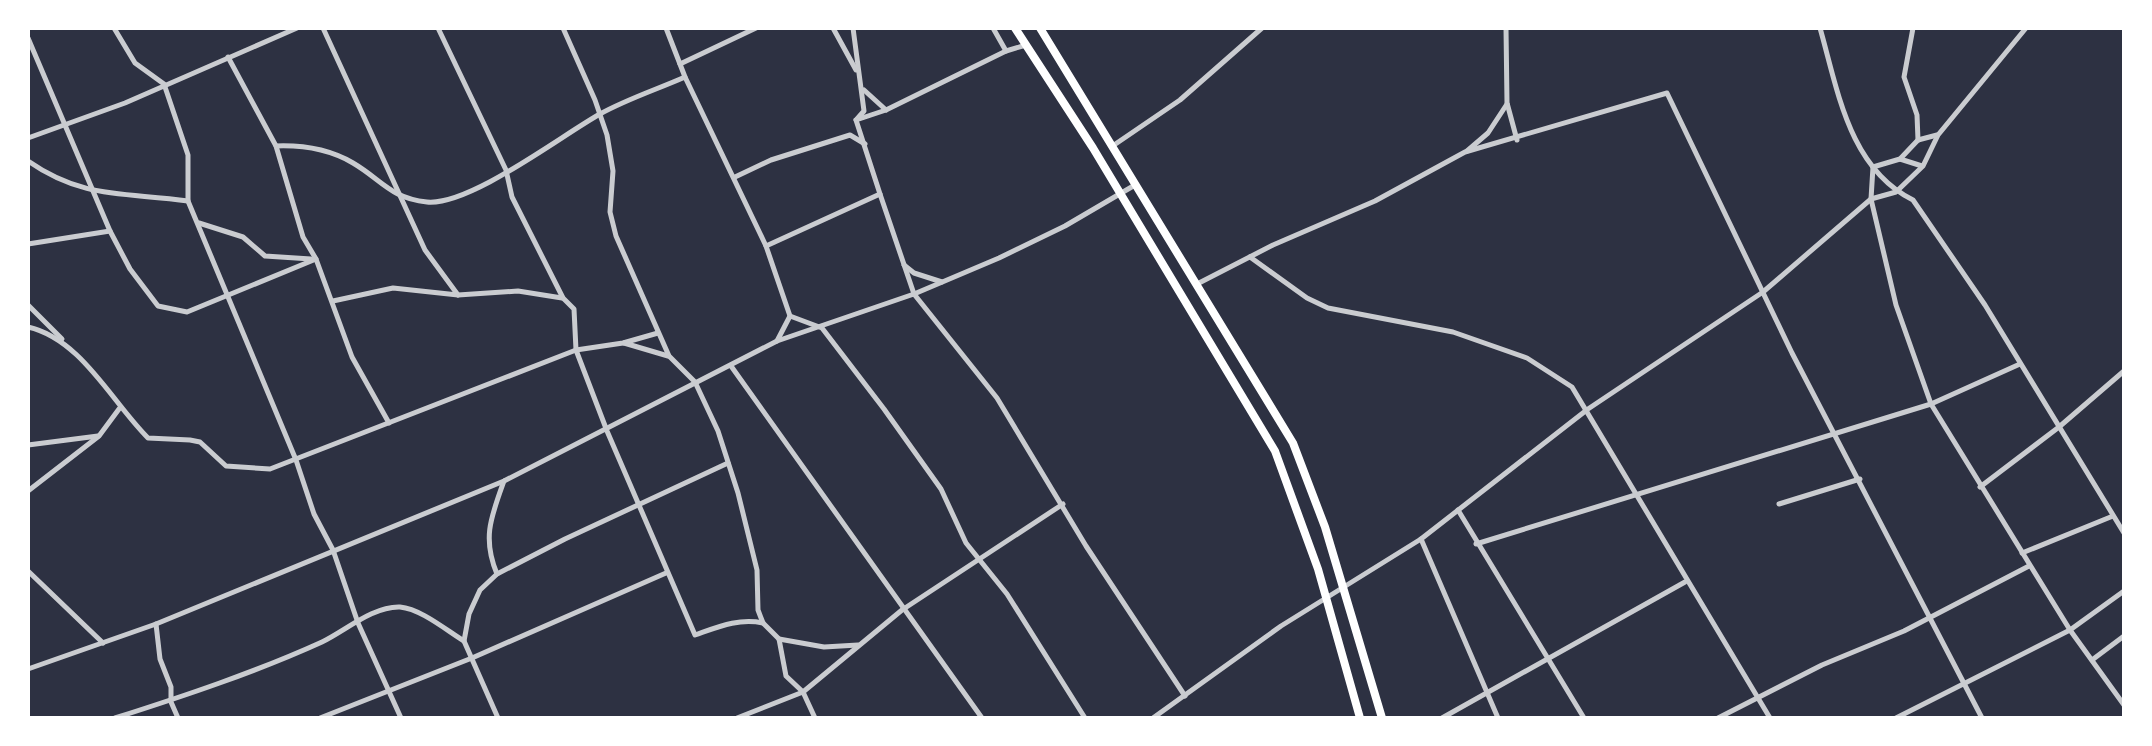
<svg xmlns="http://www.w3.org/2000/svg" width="2152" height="746" font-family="'Alegreya Sans',sans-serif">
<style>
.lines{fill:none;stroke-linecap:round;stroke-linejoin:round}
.minor{stroke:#caccd0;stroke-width:5}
.trunk{stroke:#fff;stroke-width:8}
</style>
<rect width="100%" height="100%" fill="#2d3142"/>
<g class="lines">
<g class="minor">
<polyline points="114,28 135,63 164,84 188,155 188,201 296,460 314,514 333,550 358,623 401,718"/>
<polyline points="323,28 425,250 458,295"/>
<path d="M438,28L506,170L512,197L563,298L574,309L576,350L607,431L695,635C718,627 738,618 763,623"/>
<polyline points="563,28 595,100 607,135 613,171 610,212 616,236 669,356 695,382 718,431 738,493 757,570 758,610 763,623 779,639 786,676 803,692 815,718"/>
<polyline points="666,28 685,77 766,246 790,316 777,341"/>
<polyline points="833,28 856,70"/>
<polyline points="853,28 864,111 857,119"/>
<polyline points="993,28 1006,51"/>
<polyline points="1506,28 1507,103 1517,140"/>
<path d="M1820,28C1838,91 1849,168 1913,200L1985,305L2124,533"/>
<polyline points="1913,28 1904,77 1917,115 1918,140"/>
<polyline points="28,38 110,231 130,269 158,306 187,312 316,259"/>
<polyline points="228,57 276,146 303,237 316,259 352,357 389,423"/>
<polyline points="680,64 756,28"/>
<polyline points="864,90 886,110"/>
<polyline points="856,120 886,110 1006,51 1026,45"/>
<polyline points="856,120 880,194"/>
<polyline points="28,138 125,103 297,28"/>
<polyline points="1114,145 1180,100 1262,28"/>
<path d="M276,146C303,145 329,149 353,163C382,180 390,198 427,202C470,206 562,135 600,114C627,99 658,89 685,77"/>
<polyline points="1467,151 1488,133 1507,104"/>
<polyline points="1900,159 1922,166"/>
<path d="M28,161C84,200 126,192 188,201"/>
<polyline points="1873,167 1871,199 1896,305 1931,404 2070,630 2124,705"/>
<polyline points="1873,167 1900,159 1918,140 1937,135"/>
<polyline points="735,177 771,160 850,135 865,144"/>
<polyline points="199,223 243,237 265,256 311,259"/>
<polyline points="28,244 110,231"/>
<polyline points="766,246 880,194 914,294 997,398 1086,546 1185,696"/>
<polyline points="1250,257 1307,298 1328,308 1453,332 1527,358 1572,387 1770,718"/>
<polyline points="904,265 914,273 942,282"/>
<polyline points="1199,283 1273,245 1375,201 1465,152 1667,93 1792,353 1982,718"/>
<polyline points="333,301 393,288 458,295 518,291 562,298"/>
<polyline points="28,305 62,339"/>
<polyline points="790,316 822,328 884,409 941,489 966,543 1007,594 1085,718"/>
<path d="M28,327C81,339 111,401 148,438L190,440L200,442L226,466L270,469L576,350L623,343L658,333"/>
<polyline points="624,343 668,356"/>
<polyline points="731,366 982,718"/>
<polyline points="28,445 98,436"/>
<polyline points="1980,487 2059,427 2124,371"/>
<polyline points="28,491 99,436 119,409"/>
<polyline points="1779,504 1860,479"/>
<polyline points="1458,510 1584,718"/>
<polyline points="1421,539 1498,718"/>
<polyline points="1476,544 1931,404 2020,364"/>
<polyline points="2022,553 2113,516"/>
<polyline points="28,571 103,643"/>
<path d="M497,574C482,538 491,517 504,481"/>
<polyline points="156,624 160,659 171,687 171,702 178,718"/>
<polyline points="779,639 824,647 858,645"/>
<polyline points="2092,660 2124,636"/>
<polyline points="28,669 156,624 504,481 777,341 914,294 999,258 1065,226 1135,185"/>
<path d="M115,718C184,696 256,672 322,642C345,631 373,606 400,607C421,609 446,630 464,641"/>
<polyline points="320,718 472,658 666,573"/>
<polyline points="498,718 464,641 469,614 480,590 497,574 565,539 728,463"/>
<polyline points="737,718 803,692 902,610 1063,504"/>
<polyline points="1153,718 1281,626 1421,539 1588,409 1763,292 1871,199 1896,192 1923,166 1938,135 2026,28"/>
<polyline points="1442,718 1685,582"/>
<polyline points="1718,718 1822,665 1904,631 2029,566"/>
<polyline points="1896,718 2070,630 2124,591"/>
</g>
<g class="trunk">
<polyline points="1015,28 1093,148 1275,451 1318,569 1360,718"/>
<polyline points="1040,28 1293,443 1325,527 1382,718"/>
</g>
</g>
<rect width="2152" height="746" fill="none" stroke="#ffffff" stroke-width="60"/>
</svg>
